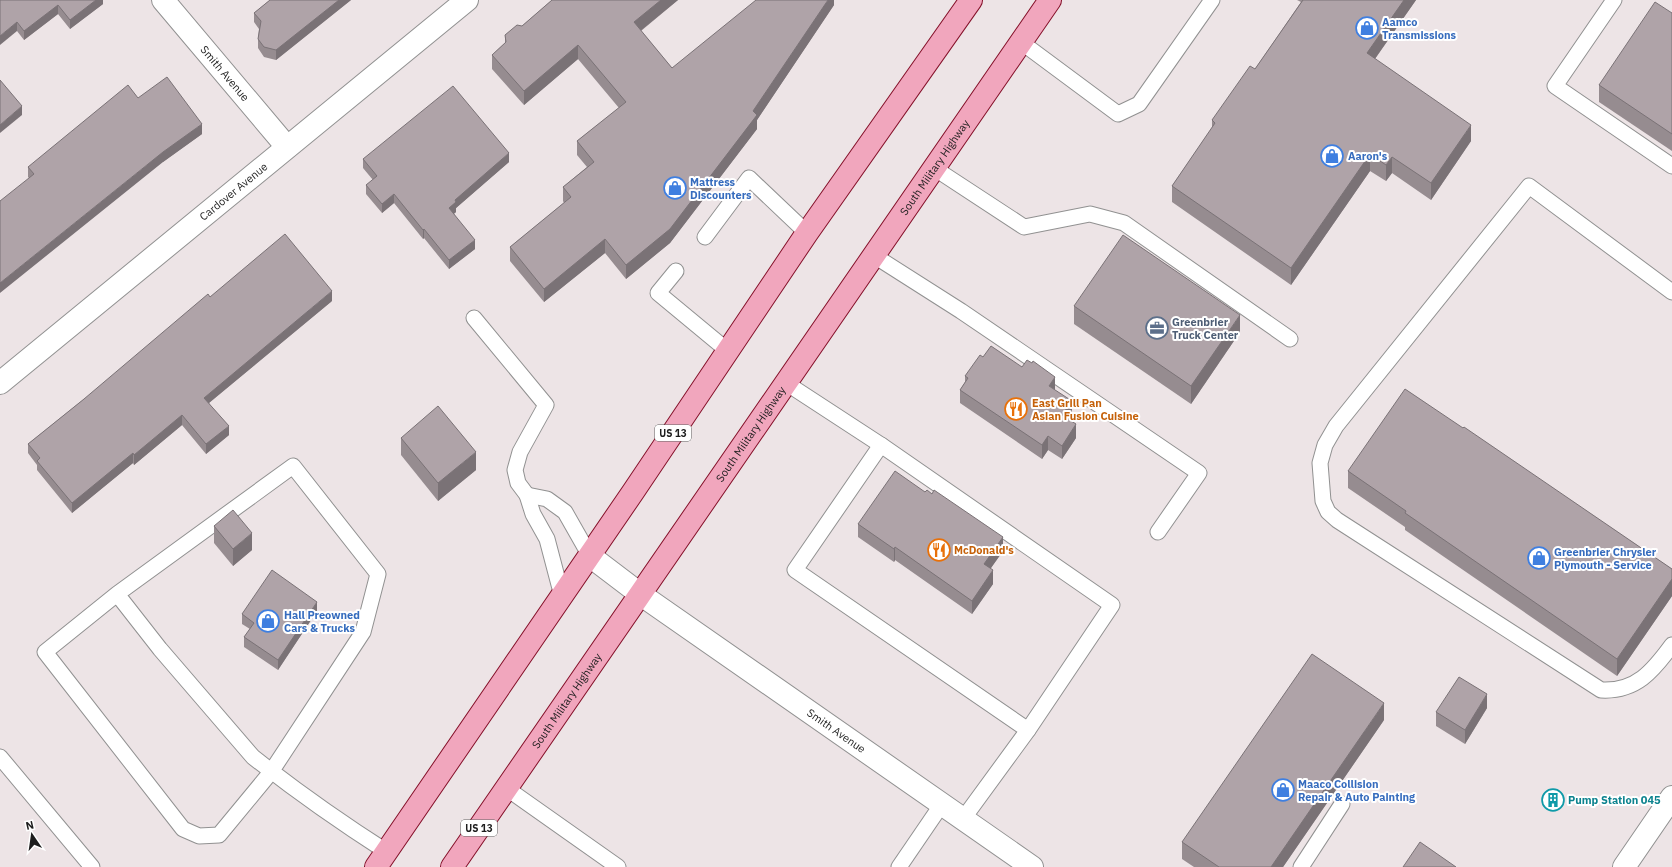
<svg xmlns="http://www.w3.org/2000/svg" width="1672" height="867" font-family="'IBM Plex Sans',sans-serif">
<style>
.lines{fill:none;stroke-linecap:round;stroke-linejoin:round}
.service-casing{stroke:#919191;stroke-width:17}
.minor-casing{stroke:#919191;stroke-width:24}
.primary-casing{stroke:#85112a;stroke-width:24}
.service{stroke:#fff;stroke-width:15}
.minor{stroke:#fff;stroke-width:22}
.primary{stroke:#f1a6bd;stroke-width:22}
.wall{fill:#968c90}
.shaded-wall{fill:#7a7276}
.building{fill:#afa3a8;stroke:#7a7276}
.labels{text-anchor:middle;stroke-width:4;stroke-linejoin:round;paint-order:stroke}
.shield{fill:#fff;stroke:#616161;stroke-width:1}
.shield-label{font-size:10px;font-weight:bold;fill:#1d1d1d}
.shop-label{font-size:11px;font-weight:bold;fill:#366cbe;stroke:#fff;text-anchor:start}
.street-label{font-size:11px;fill:#1d1d1d;stroke:#fff}
.service-label{font-size:11px;font-weight:bold;fill:#4e5e75;stroke:#fff;text-anchor:start}
.food-label{font-size:11px;font-weight:bold;fill:#c56008;stroke:#fff;text-anchor:start}
.culture-label{font-size:11px;font-weight:bold;fill:#0d838f;stroke:#fff;text-anchor:start}
</style>
<rect width="100%" height="100%" fill="#ede4e6"/>
<g class="lines">
<g class="service-casing">
<g id="service">
<polyline points="1614,0 1555,86 1672,166"/>
<polyline points="1021,42 1118,114 1139,104 1212,0"/>
<polyline points="934,168 1024,227 1090,214 1124,223 1290,339"/>
<polyline points="705,237 749,178 807,233"/>
<polyline points="873,255 961,311 1199,473 1158,532"/>
<polyline points="676,271 658,293 728,351"/>
<path d="M1672,292L1529,186L1336,426L1325,445L1320,463L1323,501L1328,512L1337,520L1601,690C1636,692 1653,671 1672,645"/>
<polyline points="474,318 546,405 520,452 515,470 518,483 527,495 533,514 547,539 562,596"/>
<polyline points="786,383 881,445 1112,605 1028,730 963,819"/>
<polyline points="881,445 795,570 1028,730"/>
<polyline points="527,495 547,499 565,512 590,556"/>
<path d="M117,594L45,652L183,829L199,836L219,835L271,772L363,632L378,574L293,466L117,594L160,649L253,757C296,791 340,822 387,852"/>
<polyline points="0,757 92,867"/>
<polyline points="506,788 618,867"/>
<polyline points="899,867 942,804"/>
<polyline points="1301,867 1342,804"/>
</g>
</g>
<g class="minor-casing">
<g id="minor">
<path id="s1" d="M163,0L287,147"/>
<path id="s2" d="M0,383L467,0"/>
<path id="s3" d="M590,556L640,594L1032,867"/>
<polyline points="1624,867 1672,797"/>
</g>
</g>
<g class="primary-casing">
<g id="primary">
<polyline points="376,867 633,492 807,233 971,0"/>
<path id="s4" d="M452,867L1050,0"/>
</g>
</g>
<use href="#service" class="service"/>
<use href="#minor" class="minor"/>
<use href="#primary" class="primary"/>
</g>
<g class="wall">
<polygon points="0,0 103,0 103,4 70,29 58,14 24,40 17,31"/>
<polygon points="270,0 351,0 276,60 264,57 258,48 258,39 259,29 254,22 254,13"/>
<polygon points="552,0 678,0 641,31 672,68 834,0 834,5 757,120 757,129 670,243 626,279 605,253 544,302 510,261 510,247 564,203 563,201 563,187 587,167 577,155 577,141 619,108 578,59 524,105 492,69 492,55 505,43 505,35 522,26"/>
<polygon points="1297,0 1416,0 1375,59 1471,141 1431,200 1392,173 1386,181 1370,171 1291,285 1172,202 1172,186 1212,128 1212,120 1255,69 1301,2"/>
<polygon points="1672,13 1672,151 1599,102 1599,85"/>
<polygon points="138,98 202,134 163,162 29,178 28,177 28,167"/>
<polygon points="363,159 509,162 456,208 456,212 454,214 475,249 449,269 424,238 423,239 394,203 382,213 366,194 366,185 373,180 363,168"/>
<polygon points="332,301 209,403 229,435 206,454 182,425 134,465 133,463 72,513 37,470 37,465 28,453 28,444 84,399"/>
<polygon points="1074,306 1240,332 1191,404 1074,324"/>
<polygon points="983,357 1055,390 1072,415 1069,419 1076,438 1062,459 1048,450 1042,459 960,403 960,390 965,382 965,376"/>
<polygon points="1463,428 1672,569 1672,596 1617,676 1405,530 1405,527 1348,488 1348,471"/>
<polygon points="401,438 476,470 438,501 401,455"/>
<polygon points="858,524 1003,551 990,569 993,584 972,614 895,560 894,562 858,537"/>
<polygon points="214,526 252,550 233,566 214,543"/>
<polygon points="317,611 278,670 244,647 244,637 250,629 242,624 242,614"/>
<polygon points="1487,708 1465,744 1436,726 1436,712"/>
<polygon points="1384,720 1283,867 1194,867 1182,859 1182,842"/>
</g>
<g class="shaded-wall">
<polygon points="96,0 103,0 103,4 70,29 70,20"/>
<polygon points="339,0 351,0 276,60 276,50"/>
<polygon points="661,0 678,0 634,36 634,22"/>
<polygon points="828,0 834,0 834,5 757,120 757,129 670,243 626,279 626,265 753,111"/>
<polygon points="1404,0 1416,0 1367,70 1367,53"/>
<polygon points="58,5 58,14 24,40 24,31"/>
<polygon points="17,22 17,31 0,45 0,36"/>
<polygon points="578,45 578,59 524,105 524,91"/>
<polygon points="22,106 22,115 0,133 0,125"/>
<polygon points="202,124 202,134 163,162 0,293 0,283 163,152"/>
<polygon points="1471,125 1471,141 1431,200 1431,183"/>
<polygon points="509,153 509,162 456,208 456,212 449,217 449,208 455,200"/>
<polygon points="1370,154 1370,171 1291,285 1291,268"/>
<polygon points="1392,157 1392,173 1386,181 1386,165"/>
<polygon points="394,194 394,203 382,213 382,204"/>
<polygon points="424,229 424,238 423,239 423,230"/>
<polygon points="605,239 605,253 544,302 544,289"/>
<polygon points="475,240 475,249 449,269 449,260"/>
<polygon points="332,291 332,301 204,407 204,398"/>
<polygon points="1240,315 1240,332 1191,404 1191,386"/>
<polygon points="1055,377 1055,390 1049,386"/>
<polygon points="1072,401 1072,415 1062,429 1062,415"/>
<polygon points="182,415 182,425 134,465 134,455"/>
<polygon points="1076,424 1076,438 1062,459 1062,446"/>
<polygon points="229,426 229,435 206,454 206,444"/>
<polygon points="1048,436 1048,450 1042,459 1042,445"/>
<polygon points="476,452 476,470 438,501 438,483"/>
<polygon points="133,453 133,463 72,513 72,503"/>
<polygon points="252,533 252,550 233,566 233,549"/>
<polygon points="1003,537 1003,551 984,578 984,564"/>
<polygon points="895,547 895,560 894,562 894,549"/>
<polygon points="993,570 993,584 972,614 972,601"/>
<polygon points="1672,579 1672,596 1617,676 1617,659"/>
<polygon points="317,602 317,611 278,670 278,660"/>
<polygon points="1487,694 1487,708 1465,744 1465,730"/>
<polygon points="1384,703 1384,720 1283,867 1271,867"/>
</g>
<g class="building">
<polygon points="0,0 96,0 70,20 58,5 24,31 17,22 0,36"/>
<polygon points="270,0 339,0 276,50 264,47 258,39 261,21 254,13"/>
<polygon points="552,0 661,0 634,22 672,68 756,0 828,0 753,111 757,115 670,229 626,265 605,239 544,289 510,247 571,197 563,187 594,162 577,141 626,102 578,45 524,91 492,55 506,42 505,35 517,25 522,26"/>
<polygon points="1303,0 1404,0 1367,53 1471,125 1431,183 1392,157 1386,165 1370,154 1291,268 1172,186 1215,123 1212,120 1250,66 1255,69"/>
<polygon points="1655,2 1672,13 1672,134 1599,85"/>
<polygon points="167,77 202,124 163,152 0,283 0,201 34,174 28,167 128,85 138,98"/>
<polygon points="0,80 22,106 0,125"/>
<polygon points="453,86 509,153 455,200 456,202 449,208 475,240 449,260 424,229 423,230 394,194 382,204 366,185 377,176 363,159"/>
<polygon points="285,234 332,291 204,398 229,426 206,444 182,415 134,455 133,453 72,503 37,461 40,458 28,444 84,399 208,294 210,297"/>
<polygon points="1123,235 1240,315 1191,386 1074,306"/>
<polygon points="991,346 1022,367 1027,360 1032,363 1033,361 1055,377 1049,386 1072,401 1062,415 1076,424 1062,446 1048,436 1042,445 960,390 968,378 965,376 980,355 983,357"/>
<polygon points="1405,389 1463,428 1464,427 1672,569 1672,579 1617,659 1405,513 1406,511 1348,471"/>
<polygon points="438,406 476,452 438,483 401,438"/>
<polygon points="895,471 925,492 927,490 932,494 934,490 1003,537 984,564 993,570 972,601 895,547 894,549 858,524"/>
<polygon points="233,510 252,533 233,549 214,526"/>
<polygon points="272,570 317,602 278,660 244,637 254,623 242,614"/>
<polygon points="1312,654 1384,703 1271,867 1219,867 1182,842"/>
<polygon points="1459,677 1487,694 1465,730 1436,712"/>
<polygon points="1420,842 1456,867 1403,867"/>
</g>
<defs>
<g id="shop-ring" transform="scale(1.15)"><circle r="9.5" fill="#fff" stroke="#3f7fe0" stroke-width="1.5"/><path d="M-5-2.5h2.3a2.7 3.5 0 0 1 5.4 0H5L5.5 6h-11ZM-1.5-2.5h3a1.5 2.3 0 0 0-3 0Z" fill="#3f7fe0"/></g>
<g id="office-ring" transform="scale(1.15)"><circle r="9.5" fill="#fff" stroke="#5c6f8a" stroke-width="1.5"/><path d="M-6-3h4V-5.5h4V-3h4V5H-6ZM-1-4.5V-3h2v-1.5ZM-6 0V1H6V0Z" fill="#5c6f8a"/></g>
<g id="restaurant-ring" transform="scale(1.15)"><circle r="9.5" fill="#fff" stroke="#e8710a" stroke-width="1.5"/><path d="M-5-6h1v4h1v-4h1v4h1v-4h1v5L-1.5 .5V6h-2V.5L-5-1ZM5-6V6H3V1.5H1.5Q1.5-4 5-6Z" fill="#e8710a"/></g>
<g id="building-ring" transform="scale(1.15)"><circle r="9.5" fill="#fff" stroke="#0f9aa8" stroke-width="1.5"/><path d="M-4-6H4V6H1V3H-1V6H-4ZM-2.5-4.3h1.7v1.8h-1.7ZM.8-4.3h1.7v1.8H.8ZM-2.5-1h1.7V.8h-1.7ZM.8-1h1.7V.8H.8Z" fill="#0f9aa8"/></g>
</defs>
<g fill-rule="evenodd">
<use href="#shop-ring" x="1367" y="28"/>
<use href="#shop-ring" x="1332" y="156"/>
<use href="#shop-ring" x="675" y="188"/>
<use href="#office-ring" x="1157" y="328"/>
<use href="#restaurant-ring" x="1016" y="409"/>
<use href="#restaurant-ring" x="939" y="550"/>
<use href="#shop-ring" x="1539" y="558"/>
<use href="#shop-ring" x="268" y="621"/>
<use href="#shop-ring" x="1283" y="790"/>
<use href="#building-ring" x="1553" y="800"/>
</g>
<g class="labels">
<g class="shield">
<rect x="655" y="425" width="36" height="16" rx="3"/>
<rect x="461" y="820" width="36" height="16" rx="3"/>
</g>
<g class="shield-label">
<text x="673" y="437">US 13</text>
<text x="479" y="832">US 13</text>
</g>
<g class="shop-label">
<text x="1382" y="26">Aamco<tspan x="1382" dy="13">Transmissions</tspan></text>
<text x="1348" y="160">Aaron's</text>
<text x="690" y="186">Mattress<tspan x="690" dy="13">Discounters</tspan></text>
<text x="1554" y="556">Greenbrier Chrysler<tspan x="1554" dy="13">Plymouth - Service</tspan></text>
<text x="284" y="619">Hall Preowned<tspan x="284" dy="13">Cars &amp; Trucks</tspan></text>
<text x="1298" y="788">Maaco Collision<tspan x="1298" dy="13">Repair &amp; Auto Painting</tspan></text>
</g>
<g class="street-label">
<text dy="4" stroke="none"><textPath href="#s1" startOffset="96">Smith Avenue</textPath></text>
<text dy="4" stroke="none"><textPath href="#s4" startOffset="850">South Military Highway</textPath></text>
<text dy="4" stroke="none"><textPath href="#s2" startOffset="302">Cardover Avenue</textPath></text>
<text dy="4" stroke="none"><textPath href="#s4" startOffset="526">South Military Highway</textPath></text>
<text dy="4" stroke="none"><textPath href="#s4" startOffset="202">South Military Highway</textPath></text>
<text dy="4" stroke="none"><textPath href="#s3" startOffset="302">Smith Avenue</textPath></text>
</g>
<g class="service-label">
<text x="1172" y="326">Greenbrier<tspan x="1172" dy="13">Truck Center</tspan></text>
</g>
<g class="food-label">
<text x="1032" y="407">East Grill Pan<tspan x="1032" dy="13">Asian Fusion Cuisine</tspan></text>
<text x="954" y="554">McDonald's</text>
</g>
<g class="culture-label">
<text x="1568" y="804">Pump Station 045</text>
</g>
</g>
<g transform="translate(32 835) rotate(347)" stroke="#ffffff" stroke-width="3" paint-order="stroke">
<path d="M0-3L7 15L0 10L-7 15Z" fill="#1d1d1d"/>
<text y="-6" font-size="11" font-weight="bold" text-anchor="middle" fill="#1d1d1d">N</text>
</g>
</svg>
